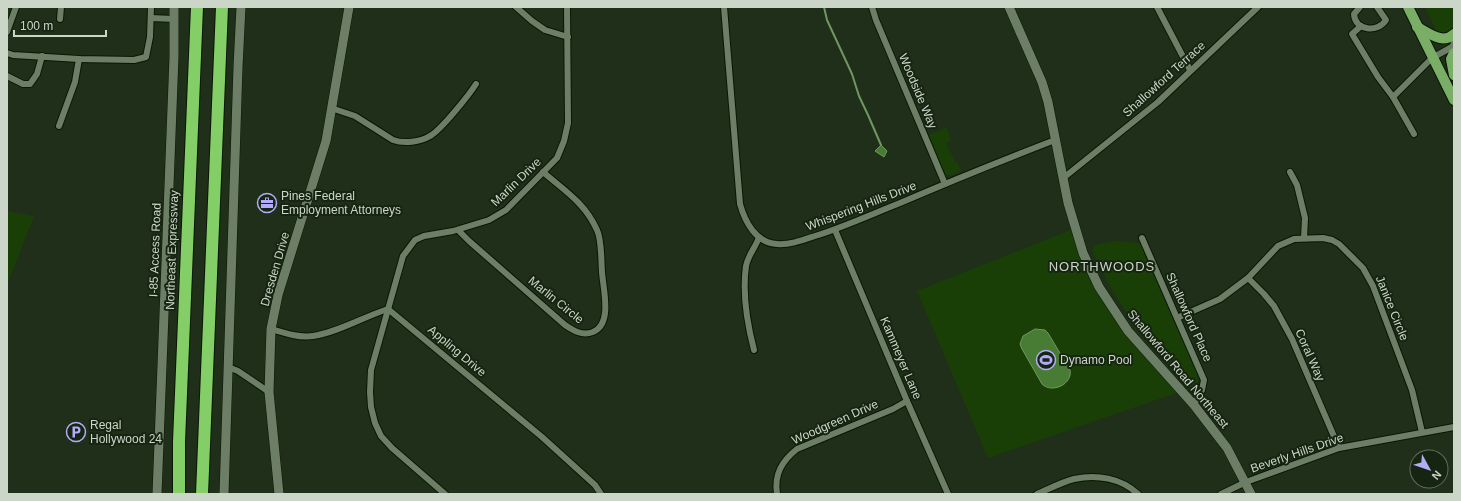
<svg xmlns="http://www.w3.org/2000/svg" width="1461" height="501" font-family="Helvetica,sans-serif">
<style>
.green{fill:#193f07}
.water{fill:#487c34;stroke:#709760}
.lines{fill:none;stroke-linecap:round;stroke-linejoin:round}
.stream{stroke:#709760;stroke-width:2}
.street-casing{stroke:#091704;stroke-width:8}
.secondary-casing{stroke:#091704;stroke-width:10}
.primary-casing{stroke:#091704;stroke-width:12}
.highway-casing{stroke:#091704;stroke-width:14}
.street{stroke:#6c7e66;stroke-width:6}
.secondary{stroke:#6c7e66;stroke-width:9}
.primary{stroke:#7aae67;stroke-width:10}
.highway{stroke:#84ce68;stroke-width:12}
.labels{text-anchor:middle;stroke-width:4;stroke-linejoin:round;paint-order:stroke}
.street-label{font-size:12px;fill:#ccd6c8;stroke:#162511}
.poi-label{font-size:12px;fill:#ccd6c8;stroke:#162511;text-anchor:start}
.neighbourhood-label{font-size:13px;letter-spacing:1px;fill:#ccd6c8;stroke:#162511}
</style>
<rect width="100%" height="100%" fill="#202f1a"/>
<g class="green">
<polygon points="1425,7 1454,7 1454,67"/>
<polygon points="946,127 951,140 946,143 955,162 957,161 961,171 951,175 946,175 944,171 929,135"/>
<polygon points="7,211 34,216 7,285"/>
<polygon points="1073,229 1097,280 1134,338 1185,390 988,458 917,291"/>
<path d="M1114,241L1140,243L1197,374L1198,381L1196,387H1191L1186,383C1155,348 1127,319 1105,277C1100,268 1095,259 1092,249L1095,245Z"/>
<polygon points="1204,391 1215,414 1201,398"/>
</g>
<g class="water">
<polygon points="881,145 887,151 884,157 875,151"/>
<path d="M1035,329L1045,330L1048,333L1070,370C1073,384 1052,394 1042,384L1022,349L1020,344L1023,336Z"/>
</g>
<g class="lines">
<polyline class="stream" points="824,7 827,20 852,74 859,96 868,115 881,145"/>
<g class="street-casing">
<g id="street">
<polyline points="516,7 532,21 545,30 568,37"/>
<path d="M724,7L740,204C745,222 756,243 777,244C790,245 803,240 815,236C844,227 872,214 900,203C951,181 1003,160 1055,140"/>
<polyline points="872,7 876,20 945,184"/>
<polyline points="1157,7 1190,70"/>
<path d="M1360,7L1354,14C1355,31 1378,33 1386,20L1377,7"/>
<polyline points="151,18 174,19"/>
<polyline points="60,19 61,7"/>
<polyline points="1361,26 1352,34 1378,77 1393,97"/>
<polyline points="7,32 16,7"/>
<polyline points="7,53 13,55 79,59 134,60 146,57 150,37 151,7"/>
<polyline points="7,76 23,84 30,84 37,74 42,56"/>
<path d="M331,108L355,116L393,140C404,144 420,142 430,136C441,130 469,95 476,84"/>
<polyline points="59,126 75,82 79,59"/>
<polyline points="1414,134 1393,97 1432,58 1452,47 1454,43"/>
<polyline points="1290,172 1297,185 1305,218 1304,238"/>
<polyline points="1062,179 1158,102 1258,7"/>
<path d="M458,230L469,241L565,325C574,331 582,336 593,332C613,324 603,289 602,272C601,261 602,240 597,230C585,203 565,191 543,172"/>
<polyline points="835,230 907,401 948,494"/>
<polyline points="1142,238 1204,380 1202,390 1194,405"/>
<polyline points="1248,278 1264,294 1274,306 1292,339 1339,448"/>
<polyline points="1177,318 1220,299 1248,278 1278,246 1294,239 1323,238 1332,240 1339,244 1363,268 1373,286 1412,390 1422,432"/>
<path d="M271,329C284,333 299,338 313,336C339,332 363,317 388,309L542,437L595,485L601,494"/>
<path d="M754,350C747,323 742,294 746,266C748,255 756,247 759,237"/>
<polyline points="228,367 238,371 269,392"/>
<polyline points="445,494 392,448 381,436 375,423 371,407 370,392 371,370 403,256 415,240 424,236 453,231 489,220 506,210 557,158 564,141 568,123 567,7"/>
<path d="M777,494C774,474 782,461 797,449L893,409L907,401"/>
<path d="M1037,494C1049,489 1062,482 1074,479C1097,474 1121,478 1138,494"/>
<polyline points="1221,494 1246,482 1339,448 1454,427"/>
</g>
</g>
<g class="secondary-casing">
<g id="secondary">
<polyline points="1009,7 1042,82 1048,102 1068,203 1083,253 1099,287 1128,331 1194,405 1227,448 1251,494"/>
<polyline points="157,494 174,57 174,7"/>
<polyline points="224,494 238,67 241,7"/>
<polyline points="279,494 269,392 271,329 278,295 326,141 349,7"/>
</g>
</g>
<g class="primary-casing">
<g id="primary">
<polyline points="1408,7 1454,100"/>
<path d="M1417,27C1429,33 1443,45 1454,34"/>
<polyline points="1454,53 1451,59 1454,75"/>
</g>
</g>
<g class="highway-casing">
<g id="highway">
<polyline points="179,494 179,442 197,7"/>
<polyline points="202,494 222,7"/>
</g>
</g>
<use href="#street" class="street"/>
<use href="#secondary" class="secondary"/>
<use href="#primary" class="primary"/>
<use href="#highway" class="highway"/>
</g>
<defs>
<g id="office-ring" transform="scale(1)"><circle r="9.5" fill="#162511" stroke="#b3acf9" stroke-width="1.5"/><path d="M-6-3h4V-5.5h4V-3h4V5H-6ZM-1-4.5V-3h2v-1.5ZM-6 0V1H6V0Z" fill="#b3acf9"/></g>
<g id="stadium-ring" transform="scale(1)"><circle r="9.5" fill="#162511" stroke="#b3acf9" stroke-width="1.5"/><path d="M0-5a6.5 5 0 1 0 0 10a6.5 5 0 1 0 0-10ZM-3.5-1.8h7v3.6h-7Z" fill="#b3acf9"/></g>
<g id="parking-ring" transform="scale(1)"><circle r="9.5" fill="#162511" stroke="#b3acf9" stroke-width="1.5"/><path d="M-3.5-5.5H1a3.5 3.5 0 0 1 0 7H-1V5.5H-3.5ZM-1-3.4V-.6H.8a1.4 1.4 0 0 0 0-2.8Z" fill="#b3acf9"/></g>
</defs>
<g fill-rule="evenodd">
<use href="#office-ring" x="267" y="203"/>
<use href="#stadium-ring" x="1046" y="360"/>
<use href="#parking-ring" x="76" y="432"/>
</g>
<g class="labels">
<g class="street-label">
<text transform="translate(1164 79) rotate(-42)" y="4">Shallowford Terrace</text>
<text transform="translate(918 91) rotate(67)" y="4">Woodside Way</text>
<text transform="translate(516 182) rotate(-44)" y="4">Marlin Drive</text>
<text transform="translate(861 206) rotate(-21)" y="4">Whispering Hills Drive</text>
<text transform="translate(155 250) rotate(-88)" y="4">I-85 Access Road</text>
<text transform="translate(172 250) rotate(-88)" y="4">Northeast Expressway</text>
<text transform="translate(275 269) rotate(-74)" y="4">Dresden Drive</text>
<text transform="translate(556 300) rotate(39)" y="4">Marlin Circle</text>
<text transform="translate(1392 308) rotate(68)" y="4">Janice Circle</text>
<text transform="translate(1189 317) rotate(66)" y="4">Shallowford Place</text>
<text transform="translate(457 351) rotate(40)" y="4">Appling Drive</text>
<text transform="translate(1310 355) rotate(66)" y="4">Coral Way</text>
<text transform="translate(901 358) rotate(67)" y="4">Kammeyer Lane</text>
<text transform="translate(1178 369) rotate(50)" y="4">Shallowford Road Northeast</text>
<text transform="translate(835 422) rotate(-24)" y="4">Woodgreen Drive</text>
<text transform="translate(1297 453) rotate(-19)" y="4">Beverly Hills Drive</text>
</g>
<g class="poi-label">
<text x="281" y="200">Pines Federal<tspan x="281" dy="14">Employment Attorneys</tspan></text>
<text x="1060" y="364">Dynamo Pool</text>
<text x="90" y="429">Regal<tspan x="90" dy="14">Hollywood 24</tspan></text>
</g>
<g class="neighbourhood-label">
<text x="1102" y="271">NORTHWOODS</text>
</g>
</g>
<rect width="1461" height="501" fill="none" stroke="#ccd6c8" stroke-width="16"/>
<g transform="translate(1429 469) rotate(130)"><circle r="19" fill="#162511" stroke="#5f6c5a"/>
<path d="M0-3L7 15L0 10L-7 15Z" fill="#b3acf9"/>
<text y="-6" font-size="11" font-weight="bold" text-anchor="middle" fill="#ccd6c8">N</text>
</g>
<path d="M14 30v6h92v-6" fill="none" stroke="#ccd6c8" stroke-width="2"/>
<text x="20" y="30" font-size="12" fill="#ccd6c8" stroke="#162511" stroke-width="3" paint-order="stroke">100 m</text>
</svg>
